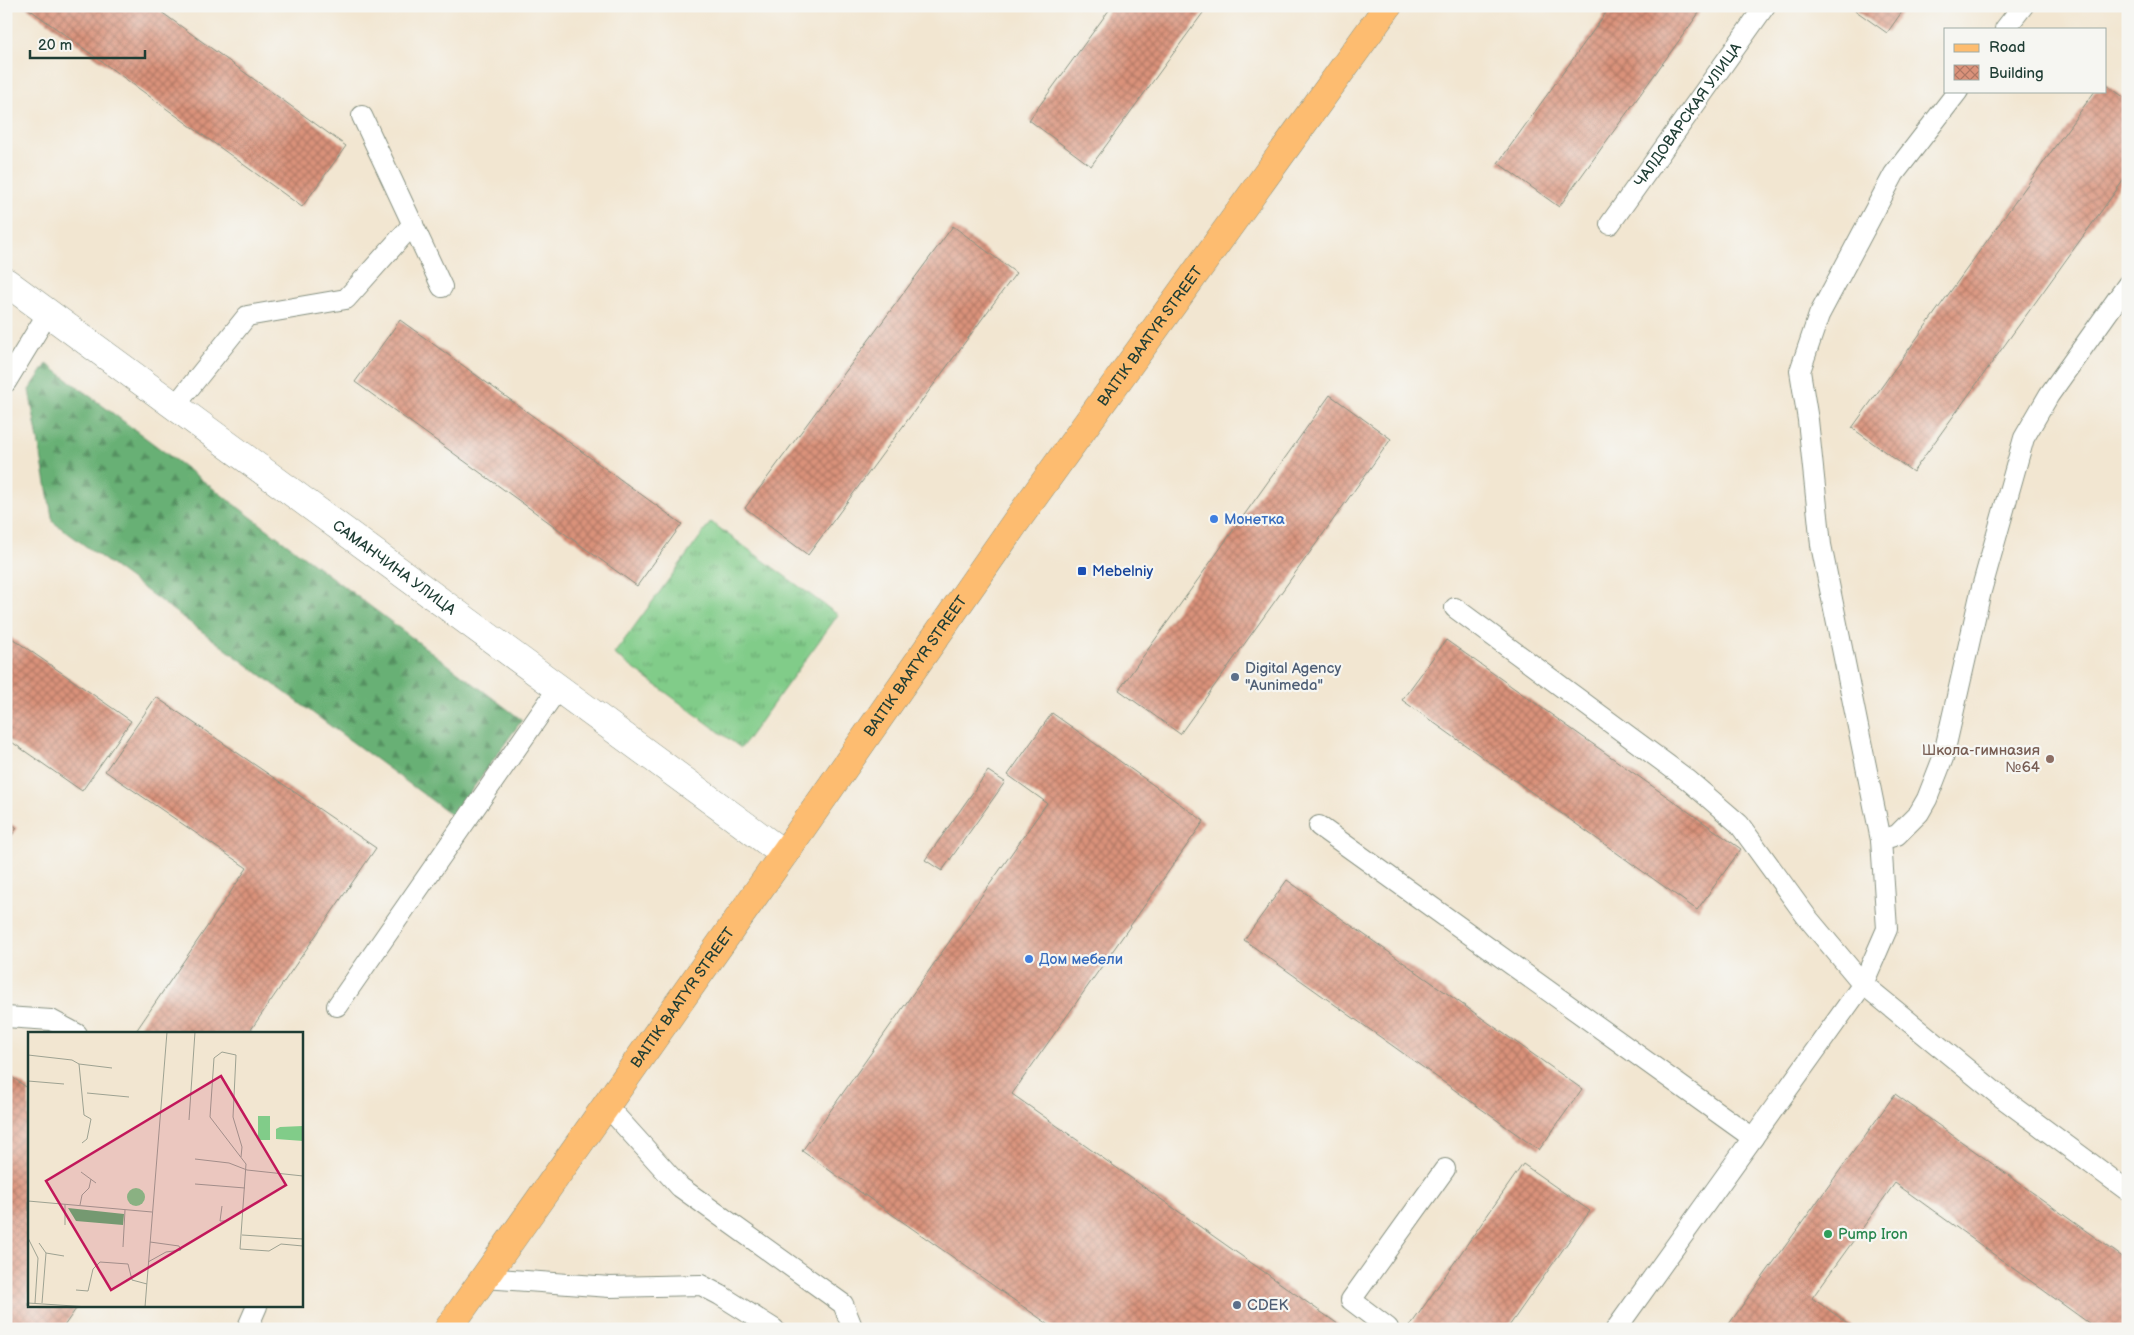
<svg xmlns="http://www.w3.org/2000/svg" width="2134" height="1335" font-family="'Balsamiq Sans',sans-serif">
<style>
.grass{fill:url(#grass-tufts);stroke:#50845e}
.forest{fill:url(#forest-firs);stroke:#447654}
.building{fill:url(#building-cross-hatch)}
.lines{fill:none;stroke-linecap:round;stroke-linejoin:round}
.lane-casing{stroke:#889282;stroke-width:22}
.street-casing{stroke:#889282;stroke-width:29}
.primary-casing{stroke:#889282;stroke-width:29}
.lane{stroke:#fff;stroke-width:20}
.street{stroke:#fff;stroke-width:28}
.primary{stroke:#fdbc6f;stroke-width:28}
.shop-dot{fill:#3f7fe0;stroke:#f6f6f2;stroke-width:2}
.transit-dot{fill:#1a4fb4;stroke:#f6f6f2;stroke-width:2}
.service-dot{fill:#5c6f8a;stroke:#f6f6f2;stroke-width:2}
.education-dot{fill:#8d6e63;stroke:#f6f6f2;stroke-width:2}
.leisure-dot{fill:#2e9e5b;stroke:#f6f6f2;stroke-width:2}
.labels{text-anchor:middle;stroke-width:4.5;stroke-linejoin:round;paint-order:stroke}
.street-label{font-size:15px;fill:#1f3d34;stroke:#f6f6f2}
.shop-label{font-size:15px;fill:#366cbe;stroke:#f6f6f2;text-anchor:start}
.transit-label{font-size:15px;fill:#164399;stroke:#f6f6f2;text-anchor:start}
.service-label{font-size:15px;fill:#4e5e75;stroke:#f6f6f2;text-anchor:start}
.education-label{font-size:15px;fill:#785e54;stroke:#f6f6f2;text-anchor:end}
.leisure-label{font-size:15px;fill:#27864d;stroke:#f6f6f2;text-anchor:start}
.inset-road{fill:none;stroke:#9ea292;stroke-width:1}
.view{fill:#c2185b;fill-opacity:0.15;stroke:#c2185b;stroke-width:2.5}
.inset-edge{fill:none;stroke:#1f3d34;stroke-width:2.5}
</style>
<defs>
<pattern id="grass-tufts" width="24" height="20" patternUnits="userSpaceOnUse" patternTransform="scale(1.25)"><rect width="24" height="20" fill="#81cc89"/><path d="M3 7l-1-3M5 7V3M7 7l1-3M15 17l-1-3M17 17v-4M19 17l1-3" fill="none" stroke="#69a771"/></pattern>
<pattern id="forest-firs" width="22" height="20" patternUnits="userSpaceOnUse" patternTransform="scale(1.25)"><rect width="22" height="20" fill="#68b075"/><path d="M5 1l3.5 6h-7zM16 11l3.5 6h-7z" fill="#559061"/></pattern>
<pattern id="building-cross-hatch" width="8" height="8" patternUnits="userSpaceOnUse" patternTransform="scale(1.25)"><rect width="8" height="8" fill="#da927a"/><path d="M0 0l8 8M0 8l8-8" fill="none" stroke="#b07865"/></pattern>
</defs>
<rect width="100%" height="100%" fill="#f6f6f2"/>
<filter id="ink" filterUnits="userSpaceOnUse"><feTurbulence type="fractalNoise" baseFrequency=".02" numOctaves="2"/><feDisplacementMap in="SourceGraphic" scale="10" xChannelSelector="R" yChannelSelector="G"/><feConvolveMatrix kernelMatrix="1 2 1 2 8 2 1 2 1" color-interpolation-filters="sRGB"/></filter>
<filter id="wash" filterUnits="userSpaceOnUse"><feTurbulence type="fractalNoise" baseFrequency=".0096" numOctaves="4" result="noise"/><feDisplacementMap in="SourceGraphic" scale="20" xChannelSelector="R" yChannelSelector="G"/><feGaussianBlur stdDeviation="1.12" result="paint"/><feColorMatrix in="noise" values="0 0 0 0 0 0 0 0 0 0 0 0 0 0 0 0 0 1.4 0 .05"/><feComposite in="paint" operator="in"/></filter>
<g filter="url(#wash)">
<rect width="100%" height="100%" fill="#f2e6d1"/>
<polygon class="grass" points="711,522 838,615 741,748 614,654"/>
<polygon class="forest" points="47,364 522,720 453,816 53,522 29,390"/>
<g id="blocks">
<g class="building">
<polygon points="25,6 153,6 346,146 302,207"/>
<polygon points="1112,6 1208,6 1091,166 1029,120"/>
<polygon points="1611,6 1704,6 1559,207 1498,163"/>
<polygon points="1849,6 1906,6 1887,33"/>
<polygon points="2105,84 2128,100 2128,174 1913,472 1852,428 2095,91 2105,91"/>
<polygon points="953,226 1016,273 808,555 745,508"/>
<polygon points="400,320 682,524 637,586 355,382"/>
<polygon points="1330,395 1391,439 1180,734 1119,690"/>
<polygon points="6,634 131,721 82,791 6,738"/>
<polygon points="1446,640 1741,849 1697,910 1402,700"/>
<polygon points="156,697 376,848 248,1034 134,1034 247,868 105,771"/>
<polygon points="1052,713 1204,821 1012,1094 1345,1329 1055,1329 802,1151 1047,803 1008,775"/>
<polygon points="988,771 1005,782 942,871 925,860"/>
<polygon points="6,820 17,828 6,843"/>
<polygon points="1287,880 1582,1089 1539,1150 1244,940"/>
<polygon points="6,1073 29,1089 29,1306 78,1306 62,1329 6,1329"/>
<polygon points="1895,1094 2128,1261 2128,1329 2097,1329 1895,1183 1812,1298 1856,1329 1735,1329 1729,1324"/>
<polygon points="1523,1164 1590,1211 1507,1329 1408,1329"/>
</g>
</g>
</g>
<g filter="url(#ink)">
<use href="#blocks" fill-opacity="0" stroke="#889282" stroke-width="1"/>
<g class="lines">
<g class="lane-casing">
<g id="lane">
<polyline points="2005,29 2023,6"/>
<polyline points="362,116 442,287"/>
<path id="s1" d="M1610,224L1765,6"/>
<polyline points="6,382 48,313"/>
<polyline points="175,406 247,316 346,299 413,224"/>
<polyline points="1455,608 1688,780 1739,824 1806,916 1863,984 2001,1097 2128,1191"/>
<polyline points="1319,826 1753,1138"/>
<polyline points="1881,840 1897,835 1919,813 1927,799 1943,758 1981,591 2024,438 2049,395 2128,284"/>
<polyline points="337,1006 559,687"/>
<polyline points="6,1017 51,1020 77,1034"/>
<polyline points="606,1105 680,1187 843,1304 851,1324 849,1329"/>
<polyline points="484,1278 610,1287 701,1285 720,1295 774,1329"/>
<polyline points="1388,1328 1351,1300 1445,1169"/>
<polyline points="247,1329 257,1306"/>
<polyline points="1616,1329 1863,984 1887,929 1881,840 1821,545 1808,420 1800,371 1819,315 1894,174 1958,91"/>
</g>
</g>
<g class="street-casing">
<g id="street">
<path id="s2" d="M6,282L784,854"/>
</g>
</g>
<g class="primary-casing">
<g id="primary">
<path id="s3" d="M448,1329L784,854L1015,523L1388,6"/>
</g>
</g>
<use href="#lane" class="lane"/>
<use href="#street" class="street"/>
<use href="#primary" class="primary"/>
</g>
</g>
<g class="shop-dot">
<circle cx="1214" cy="519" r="5"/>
<circle cx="1029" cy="959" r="5"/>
</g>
<rect class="transit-dot" x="1077" y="566" width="10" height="10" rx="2.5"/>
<g class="service-dot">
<circle cx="1235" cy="677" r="5"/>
<circle cx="1237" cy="1305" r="5"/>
</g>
<circle class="education-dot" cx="2050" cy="759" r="5"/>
<circle class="leisure-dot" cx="1828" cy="1234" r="5"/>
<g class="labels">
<g class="street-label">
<text dy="5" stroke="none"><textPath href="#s1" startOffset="134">ЧАЛДОВАРСКАЯ УЛИЦА</textPath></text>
<text dy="5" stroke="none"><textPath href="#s3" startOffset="1216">BAITIK BAATYR STREET</textPath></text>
<text dy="5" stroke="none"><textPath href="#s2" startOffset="482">САМАНЧИНА УЛИЦА</textPath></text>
<text dy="5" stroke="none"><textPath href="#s3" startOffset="811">BAITIK BAATYR STREET</textPath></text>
<text dy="5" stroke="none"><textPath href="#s3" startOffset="406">BAITIK BAATYR STREET</textPath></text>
</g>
<g class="shop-label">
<text x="1224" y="524">Монетка</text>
<text x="1039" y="964">Дом мебели</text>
</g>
<g class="transit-label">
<text x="1092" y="576">Mebelniy</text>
</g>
<g class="service-label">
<text x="1245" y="673">Digital Agency<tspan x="1245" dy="17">"Aunimeda"</tspan></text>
<text x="1247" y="1310">CDEK</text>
</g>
<g class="education-label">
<text x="2040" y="755">Школа-гимназия<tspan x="2040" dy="17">№64</tspan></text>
</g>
<g class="leisure-label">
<text x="1838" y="1239">Pump Iron</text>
</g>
</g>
<g transform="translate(28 1032)">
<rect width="275" height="275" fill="#f2e6d1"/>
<path d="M99 165a9 9 0 1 1 18 0a9 9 0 1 1-18 0Z" fill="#81cc89"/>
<path d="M40,176L96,182L95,193L48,189Z" fill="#68b075"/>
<path d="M230,84H242V108H230ZM275,94V109L248,107V97L252,95Z" fill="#81cc89"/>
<path class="inset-road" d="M0,23L44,28L51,32L56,83L63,87L59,107L54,111M51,32L84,36M0,49L36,52M59,61L101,65M161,88L167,0M213,125L214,115L205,85L208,23L194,20L186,26L182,85L218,132L212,217L241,219L253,212L275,214M167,127L201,131L219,138L275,144M53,140L68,151M167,152L217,156M0,169L124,180M52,173L54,163L61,156L63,147M194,174L192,189H197M37,193V172M214,203L275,207M0,206L10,226L7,271M11,211L18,221L14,271M95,215L97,178M18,221L36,224M120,230L138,220L153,218L151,214L122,210M48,258L60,259L65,237L72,230L100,232L104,248L119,252M0,271L61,275M117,275L139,0"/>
<path class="view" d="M193,44L258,153L83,258L18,149Z"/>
<rect width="275" height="275" class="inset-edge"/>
</g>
<rect width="2134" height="1335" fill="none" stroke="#f6f6f2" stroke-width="25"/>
<rect x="1944" y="28" width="162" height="65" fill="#f6f6f2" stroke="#a0aca6"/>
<rect x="1954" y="44" width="25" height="8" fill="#fdbc6f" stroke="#a0aca6"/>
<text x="1989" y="52" font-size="15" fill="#1f3d34">Road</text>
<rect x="1954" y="65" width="25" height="15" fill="url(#building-cross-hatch)" stroke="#a0aca6"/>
<text x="1989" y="78" font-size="15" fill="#1f3d34">Building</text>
<path d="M30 50v8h115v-8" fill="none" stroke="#1f3d34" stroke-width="2.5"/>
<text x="38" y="50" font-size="15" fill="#1f3d34" stroke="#f6f6f2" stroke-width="4" paint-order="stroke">20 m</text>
</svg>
